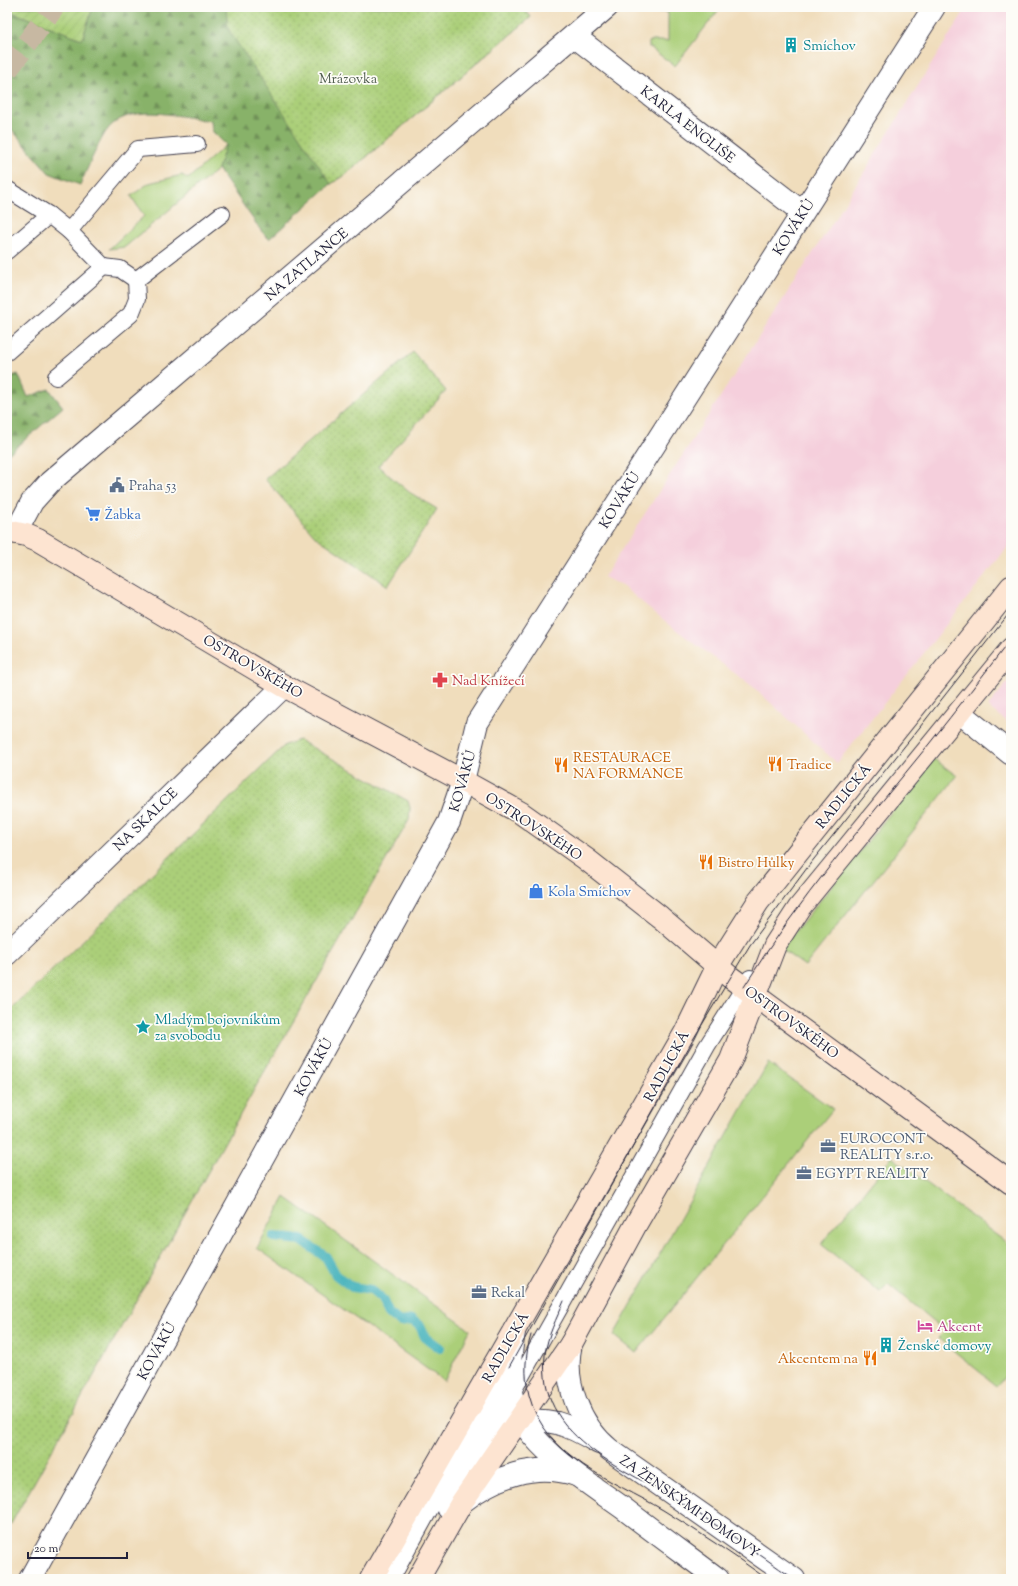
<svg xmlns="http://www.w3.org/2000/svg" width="1018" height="1586" font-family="'Sorts Mill Goudy',serif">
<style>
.built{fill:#f5cfdc}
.grass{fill:#abcf79;stroke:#66785a}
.forest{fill:url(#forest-firs);stroke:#556a52}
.park{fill:url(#park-dots);stroke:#66785a}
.garden{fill:url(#garden-furrows);stroke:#66785a}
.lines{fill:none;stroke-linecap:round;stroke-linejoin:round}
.stream{stroke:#40b0ba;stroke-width:10}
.highway-tunnel{stroke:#c7b8a2;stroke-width:22;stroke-dasharray:22 11;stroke-linecap:butt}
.lane-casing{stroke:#413e4e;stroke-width:18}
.street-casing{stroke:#413e4e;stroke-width:24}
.secondary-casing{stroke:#413e4e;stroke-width:24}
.lane{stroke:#fff;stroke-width:16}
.street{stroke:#fff;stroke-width:22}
.secondary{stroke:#fde4d1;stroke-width:22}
.tram{stroke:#22223b;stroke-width:1}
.labels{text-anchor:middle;stroke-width:3.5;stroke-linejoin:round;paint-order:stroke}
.culture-label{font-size:14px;fill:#0d838f;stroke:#fdfcf7;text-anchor:start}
.park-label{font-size:14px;fill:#525f51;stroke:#fdfcf7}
.street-label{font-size:14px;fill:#22223b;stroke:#fdfcf7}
.service-label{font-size:14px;fill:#4e5e75;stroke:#fdfcf7;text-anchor:start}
.shop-label{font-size:14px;fill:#366cbe;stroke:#fdfcf7;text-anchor:start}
.health-label{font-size:14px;fill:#be3a42;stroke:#fdfcf7;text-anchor:start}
.food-label{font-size:14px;fill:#c56008;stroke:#fdfcf7;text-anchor:start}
.hotel-label{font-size:14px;fill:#b23c85;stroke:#fdfcf7;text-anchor:start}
</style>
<defs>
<pattern id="forest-firs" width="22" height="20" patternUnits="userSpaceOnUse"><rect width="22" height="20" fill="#88b269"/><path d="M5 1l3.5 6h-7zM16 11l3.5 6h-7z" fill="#6f9058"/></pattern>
<pattern id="park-dots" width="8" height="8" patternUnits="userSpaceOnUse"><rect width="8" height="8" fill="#abcf79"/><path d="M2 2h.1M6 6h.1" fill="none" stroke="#93b16a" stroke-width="1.8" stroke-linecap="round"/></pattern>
<pattern id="garden-furrows" width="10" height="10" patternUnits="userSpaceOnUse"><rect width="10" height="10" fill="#abcf79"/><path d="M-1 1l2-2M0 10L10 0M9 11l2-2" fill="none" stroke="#93b16a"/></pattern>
</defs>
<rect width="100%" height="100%" fill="#fdfcf7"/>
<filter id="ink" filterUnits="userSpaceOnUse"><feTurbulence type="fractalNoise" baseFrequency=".025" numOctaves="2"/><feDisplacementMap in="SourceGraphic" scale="8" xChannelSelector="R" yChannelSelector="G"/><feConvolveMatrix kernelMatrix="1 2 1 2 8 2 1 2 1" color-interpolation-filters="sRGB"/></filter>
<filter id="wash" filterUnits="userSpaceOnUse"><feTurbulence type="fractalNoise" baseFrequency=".012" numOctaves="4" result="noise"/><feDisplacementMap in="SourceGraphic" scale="16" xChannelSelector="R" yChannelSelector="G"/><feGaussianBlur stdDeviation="0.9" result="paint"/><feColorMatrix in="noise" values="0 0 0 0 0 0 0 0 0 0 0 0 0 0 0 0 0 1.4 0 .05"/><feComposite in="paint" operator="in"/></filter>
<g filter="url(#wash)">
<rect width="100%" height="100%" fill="#f0ddbc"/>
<g class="built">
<polygon points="967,7 1011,7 1011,543 837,763 752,686 675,629 622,586 604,577 836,217"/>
<polygon points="1011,677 1011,725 988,707"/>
</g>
<g class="grass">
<polygon points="655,7 721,7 675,66 649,47 649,41 668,41 668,12 649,12"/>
<polygon points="226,145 218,169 125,247 109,249 144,216 131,196 149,183 182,175 188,179"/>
<polygon points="934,759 957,776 805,966 781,949"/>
<polygon points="768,1063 833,1109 636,1353 614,1335"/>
<polygon points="892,1157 1011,1246 1011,1369 997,1386 938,1338 945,1331 888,1284 880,1292 821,1244"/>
<polygon points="285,1197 470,1330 444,1381 257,1248"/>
</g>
<g class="forest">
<path d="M93,7H522L531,17L344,176L331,184L269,239L262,232L218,169L226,145L212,131L211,121C179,117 126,100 105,133C95,149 88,168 80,185L49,173L7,124V10L82,39Z"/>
<polygon points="18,374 28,397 49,389 63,407 7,455 7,378"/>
</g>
<g class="park">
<polygon points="226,7 522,7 531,17 344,176 331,184 228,29"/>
<polygon points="413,352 446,391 378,466 409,492 437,509 388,586 316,537 265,479"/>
<polygon points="299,740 408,801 410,808 409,820 255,1088 7,1531 7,1014 285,745"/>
</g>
<polygon class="garden" points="7,7 93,7 82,39 7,10"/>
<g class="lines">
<polyline class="stream" points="274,1237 301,1240 326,1257 336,1275 352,1287 371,1290 382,1299 389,1314 400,1322 412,1320 420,1326 425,1337 440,1348"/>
</g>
</g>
<g filter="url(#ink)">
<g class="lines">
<polyline class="highway-tunnel" points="7,70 54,7"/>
<g class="lane-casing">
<g id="lane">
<polyline points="7,189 49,215 69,231 104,267 7,352"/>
<polyline points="69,231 138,149 197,144"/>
<polyline points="7,251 49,215"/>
<polyline points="104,267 120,269 136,280"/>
<polyline points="56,377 131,314 137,299 136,280 222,214"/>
<polyline points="446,1510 707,1046 750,978"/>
<polyline points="391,1579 509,1367"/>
</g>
</g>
<g class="street-casing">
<g id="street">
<polyline points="574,36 802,212"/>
<polyline points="16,532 32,502 50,482 607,7"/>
<polyline points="960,713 1011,754"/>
<polyline points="7,954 284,686"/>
<path d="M514,1332C510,1356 506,1383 515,1407C532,1449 587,1482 623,1508C654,1532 686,1555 718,1579"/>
<path d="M571,1344C562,1381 580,1426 610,1450L794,1579"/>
<path d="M436,1470C467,1439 511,1412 557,1423C572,1427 586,1435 599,1443"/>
<path d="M462,1502C494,1477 535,1461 576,1475"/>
<polyline points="30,1579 449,822 463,781 477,723 934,7"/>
</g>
</g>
<g class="secondary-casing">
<g id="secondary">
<polyline points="7,531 26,535 38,540 284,686 463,781 521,813 586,859 660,917 730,977 1011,1183"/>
<polyline points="371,1579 685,1033 718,965 758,902 1011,587"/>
<polyline points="418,1579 462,1502 571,1344 636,1224 731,1060 775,945 799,908 1011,649"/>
</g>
</g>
<use href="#lane" class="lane"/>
<use href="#street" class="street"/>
<use href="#secondary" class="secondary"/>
<g class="tram">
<path d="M744,987C798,900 865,823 929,744C957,709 984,674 1011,639"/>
<path d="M564,1301C557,1318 547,1336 545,1355C537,1437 619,1465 676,1500C716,1524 755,1551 794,1579"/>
<path d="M531,1335C525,1355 524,1375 529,1395C545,1458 613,1480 663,1510C699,1532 734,1555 767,1579"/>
<polyline points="509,1367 694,1038 750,945 810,864 916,732 1011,611"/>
</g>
</g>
</g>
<defs>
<g id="building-bare" transform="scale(1.2)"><path d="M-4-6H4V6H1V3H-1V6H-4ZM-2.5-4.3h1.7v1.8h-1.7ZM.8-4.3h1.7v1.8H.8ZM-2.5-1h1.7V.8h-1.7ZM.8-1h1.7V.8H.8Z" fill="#0f9aa8" stroke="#fdfcf7" stroke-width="2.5" paint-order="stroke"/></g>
<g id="civic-bare" transform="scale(1.2)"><path d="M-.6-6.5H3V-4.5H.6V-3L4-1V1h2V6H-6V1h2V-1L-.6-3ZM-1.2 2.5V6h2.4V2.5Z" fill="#5c6f8a" stroke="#fdfcf7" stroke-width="2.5" paint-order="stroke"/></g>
<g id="supermarket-bare" transform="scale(1.2)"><path d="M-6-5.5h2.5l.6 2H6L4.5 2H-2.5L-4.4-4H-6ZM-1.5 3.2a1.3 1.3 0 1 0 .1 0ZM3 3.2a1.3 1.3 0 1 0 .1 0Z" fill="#3f7fe0" stroke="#fdfcf7" stroke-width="2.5" paint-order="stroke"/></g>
<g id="pharmacy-bare" transform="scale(1.2)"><path d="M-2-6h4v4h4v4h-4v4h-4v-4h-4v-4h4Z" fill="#e0444e" stroke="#fdfcf7" stroke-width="2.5" paint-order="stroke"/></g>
<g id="restaurant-bare" transform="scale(1.2)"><path d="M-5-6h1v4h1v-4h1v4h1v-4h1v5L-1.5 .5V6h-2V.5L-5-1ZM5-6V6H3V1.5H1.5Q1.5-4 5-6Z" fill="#e8710a" stroke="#fdfcf7" stroke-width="2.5" paint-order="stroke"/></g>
<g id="shop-bare" transform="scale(1.2)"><path d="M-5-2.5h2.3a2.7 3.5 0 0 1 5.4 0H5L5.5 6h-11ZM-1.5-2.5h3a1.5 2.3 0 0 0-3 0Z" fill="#3f7fe0" stroke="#fdfcf7" stroke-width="2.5" paint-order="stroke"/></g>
<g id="sight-bare" transform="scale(1.2)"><path d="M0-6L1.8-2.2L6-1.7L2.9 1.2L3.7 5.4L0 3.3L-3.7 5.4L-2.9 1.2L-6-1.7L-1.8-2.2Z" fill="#0f9aa8" stroke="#fdfcf7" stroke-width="2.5" paint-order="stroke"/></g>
<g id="office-bare" transform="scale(1.2)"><path d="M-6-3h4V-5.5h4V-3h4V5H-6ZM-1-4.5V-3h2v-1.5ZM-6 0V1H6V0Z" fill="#5c6f8a" stroke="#fdfcf7" stroke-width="2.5" paint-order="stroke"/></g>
<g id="hotel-bare" transform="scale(1.2)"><path d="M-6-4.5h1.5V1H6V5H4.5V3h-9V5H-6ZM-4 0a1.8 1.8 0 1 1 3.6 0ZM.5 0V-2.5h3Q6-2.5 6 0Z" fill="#d1479c" stroke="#fdfcf7" stroke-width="2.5" paint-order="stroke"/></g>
</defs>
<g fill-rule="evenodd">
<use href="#building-bare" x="791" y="45"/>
<use href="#civic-bare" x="117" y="485"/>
<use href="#supermarket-bare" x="93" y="514"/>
<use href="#pharmacy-bare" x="440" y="680"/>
<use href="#restaurant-bare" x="775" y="764"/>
<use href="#restaurant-bare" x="561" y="765"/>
<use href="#restaurant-bare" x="706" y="862"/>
<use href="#shop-bare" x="536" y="891"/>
<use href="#sight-bare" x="143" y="1027"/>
<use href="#office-bare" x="828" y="1146"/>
<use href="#office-bare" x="804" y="1173"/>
<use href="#office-bare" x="479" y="1292"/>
<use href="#hotel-bare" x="925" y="1326"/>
<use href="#building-bare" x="886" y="1345"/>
<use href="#restaurant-bare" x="870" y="1358"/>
</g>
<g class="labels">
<g class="culture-label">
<text x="803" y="50">Smíchov</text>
<text x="155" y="1024">Mladým bojovníkům<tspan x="155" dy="16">za svobodu</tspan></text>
<text x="898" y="1350">Ženské domovy</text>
</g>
<g class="park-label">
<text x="348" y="83">Mrázovka</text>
</g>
<g class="street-label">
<text transform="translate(688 124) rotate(38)" y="5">KARLA ENGLIŠE</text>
<text transform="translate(793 227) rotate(-57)" y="5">KOVÁKŮ</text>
<text transform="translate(306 264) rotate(-40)" y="5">NA ZATLANCE</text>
<text transform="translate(619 500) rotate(-58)" y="5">KOVÁKŮ</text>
<text transform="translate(253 666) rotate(30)" y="5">OSTROVSKÉHO</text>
<text transform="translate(462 781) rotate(-74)" y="5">KOVÁKŮ</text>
<text transform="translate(843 796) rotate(-51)" y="5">RADLICKÁ</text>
<text transform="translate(145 819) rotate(-44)" y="5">NA SKALCE</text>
<text transform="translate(534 826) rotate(33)" y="5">OSTROVSKÉHO</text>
<text transform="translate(792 1022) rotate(36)" y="5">OSTROVSKÉHO</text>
<text transform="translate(666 1066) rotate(-61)" y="5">RADLICKÁ</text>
<text transform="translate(313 1067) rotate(-61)" y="5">KOVÁKŮ</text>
<text transform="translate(505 1347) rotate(-60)" y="5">RADLICKÁ</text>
<text transform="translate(156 1351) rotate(-61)" y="5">KOVÁKŮ</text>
<text transform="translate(690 1506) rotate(35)" y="5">ZA ŽENSKÝMI DOMOVY</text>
</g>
<g class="service-label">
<text x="129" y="490">Praha 53</text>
<text x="840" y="1143">EUROCONT<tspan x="840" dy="16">REALITY s.r.o.</tspan></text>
<text x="816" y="1178">EGYPT REALITY</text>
<text x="491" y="1297">Rekal</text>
</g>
<g class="shop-label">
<text x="105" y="519">Žabka</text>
<text x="548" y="896">Kola Smíchov</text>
</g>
<g class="health-label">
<text x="452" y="685">Nad Knížecí</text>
</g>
<g class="food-label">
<text x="573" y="762">RESTAURACE<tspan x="573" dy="16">NA FORMANCE</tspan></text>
<text x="787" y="769">Tradice</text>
<text x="718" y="867">Bistro Hůlky</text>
<text x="858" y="1363" text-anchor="end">Akcentem na</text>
</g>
<g class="hotel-label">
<text x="937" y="1331">Akcent</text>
</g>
</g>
<rect width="1018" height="1586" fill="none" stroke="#fdfcf7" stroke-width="24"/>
<path d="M28 1552v6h99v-6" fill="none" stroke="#22223b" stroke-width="2"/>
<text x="34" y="1552" font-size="12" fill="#22223b" stroke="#fdfcf7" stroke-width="3" paint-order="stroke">20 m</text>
</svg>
